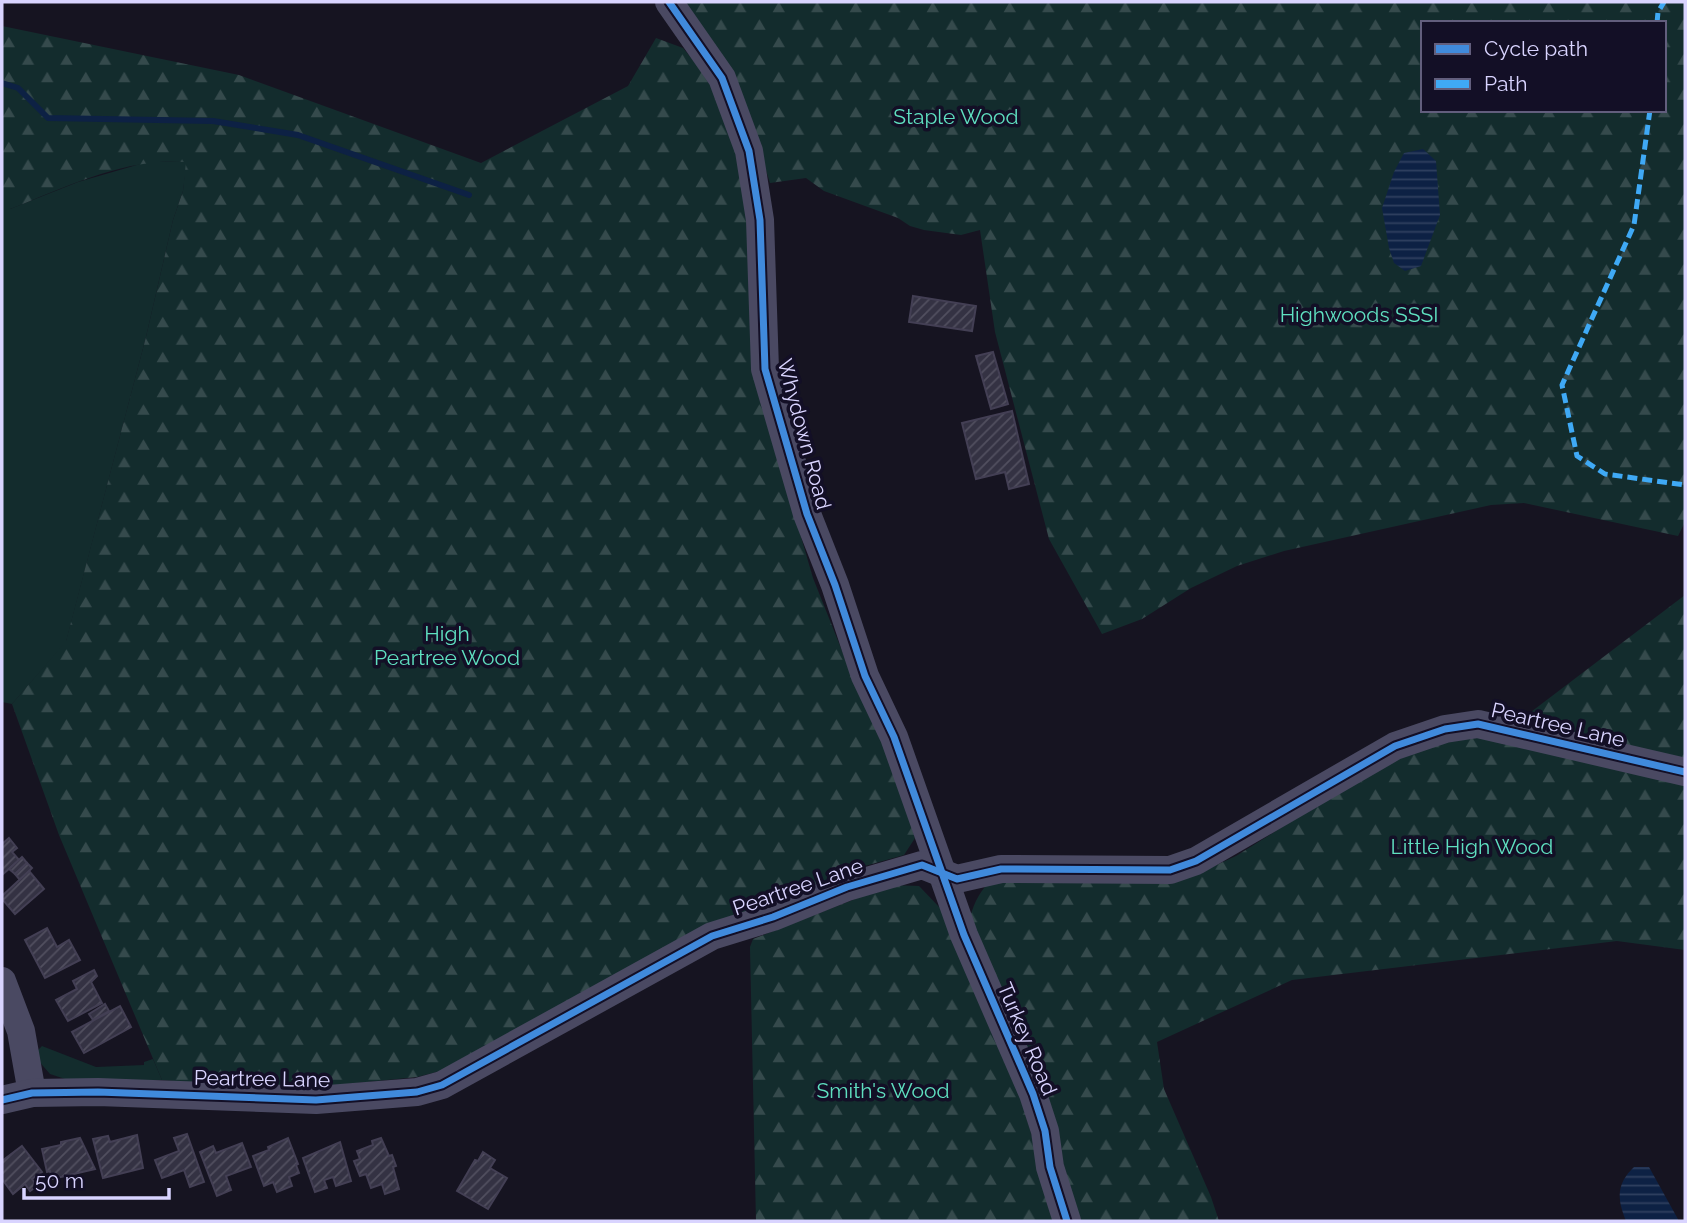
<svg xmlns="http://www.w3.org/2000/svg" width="1687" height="1223" font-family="Raleway,sans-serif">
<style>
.green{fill:#132c2d}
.forest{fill:url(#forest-firs);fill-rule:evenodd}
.water{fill:url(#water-rules)}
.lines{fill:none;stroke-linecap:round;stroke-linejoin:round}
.stream{stroke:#0d2144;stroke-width:6}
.building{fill:url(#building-hatch);stroke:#433f54;stroke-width:2}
.minor{stroke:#4a4962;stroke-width:28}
.quiet{stroke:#3fa9f5;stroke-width:5;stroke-dasharray:10 5;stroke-linecap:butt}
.cycleway-casing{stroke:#130f26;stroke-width:11}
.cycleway{stroke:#408adc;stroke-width:7}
.labels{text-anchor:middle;stroke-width:7;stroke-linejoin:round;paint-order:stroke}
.park-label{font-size:21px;fill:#5fe0c0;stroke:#130f26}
.street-label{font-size:21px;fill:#d9d4ff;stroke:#130f26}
</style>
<defs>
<pattern id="forest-firs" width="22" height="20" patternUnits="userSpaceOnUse" patternTransform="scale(1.75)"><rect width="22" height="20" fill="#132c2d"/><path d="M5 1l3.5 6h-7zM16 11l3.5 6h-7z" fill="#354a4c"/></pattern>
<pattern id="water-rules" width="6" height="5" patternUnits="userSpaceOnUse" patternTransform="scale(1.75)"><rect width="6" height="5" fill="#0d2144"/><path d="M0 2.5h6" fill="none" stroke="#304060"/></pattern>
<pattern id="building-hatch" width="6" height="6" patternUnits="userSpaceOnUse" patternTransform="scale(1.75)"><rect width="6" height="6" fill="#343243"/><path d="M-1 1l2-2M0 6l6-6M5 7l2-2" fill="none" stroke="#514f5f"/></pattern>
</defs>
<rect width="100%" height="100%" fill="#161421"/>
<g class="green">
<polygon points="187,161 183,191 173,220 146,337 66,642 12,704 2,702 2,209 10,209 78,182 147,162"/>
<polygon points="42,1046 96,1067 144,1065 144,1062 153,1059 162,1080 68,1080 50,1074 37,1059 37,1051"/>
</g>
<g class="forest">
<path d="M683,2H1685V522L1678,536L1524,503L1491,505L1284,551L1237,566L1191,588L1142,619L1102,634L1049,539L995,332L980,230L961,235L924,230L910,226L898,218L824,191L806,178L770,183L743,99ZM1423,23H1664V110H1423Z"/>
<path d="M2,26L239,75L481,163L628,86L656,38L683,48L708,78L737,148L747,203L760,396L813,578L854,681L894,768L915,838L904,855L847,871L789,898L448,1069L417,1077L286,1090L162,1080L59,835L12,704L66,641L146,337L173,220L183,191L186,162C126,157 66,187 10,209H2Z"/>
<polygon points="1685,595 1685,759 1519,721"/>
<path d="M1472,735L1685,781V950L1617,941L1292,980L1157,1042L1164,1089L1211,1197L1219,1221H1079L970,917C975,901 980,890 993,879L1201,872L1236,856L1378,767L1436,742Z"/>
<polygon points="891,885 919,886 942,910 1004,1045 1058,1221 756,1221 750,947 753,939"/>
</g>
<g class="water">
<polygon points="1423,149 1436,161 1440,215 1421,266 1405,271 1394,263 1389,248 1382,208 1394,172 1404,153"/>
<path d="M1634,1167H1649L1679,1221H1626C1617,1199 1616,1184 1634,1167Z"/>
</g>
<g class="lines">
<polyline class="stream" points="2,83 18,88 48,118 213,121 298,135 469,195"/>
</g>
<g class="building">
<polygon points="913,296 976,306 972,331 909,322"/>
<polygon points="993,352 1008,404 991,409 976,356"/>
<polygon points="1012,411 1029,484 1009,489 1005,472 976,479 962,423"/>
<polygon points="9,838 17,848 12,852 19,860 2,875 2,844"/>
<polygon points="22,857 27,863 15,874 9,869"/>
<polygon points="27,863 32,868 20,880 15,874"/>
<polygon points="29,871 44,889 15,914 2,899 2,896"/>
<polygon points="47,928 57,947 69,940 80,960 45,978 25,940"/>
<polygon points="94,970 97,976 91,982 102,1003 68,1021 56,1000 77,989 73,981"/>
<polygon points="105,1004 109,1011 93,1020 89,1014"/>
<polygon points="120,1006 131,1027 84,1053 72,1032"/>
<polygon points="187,1134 204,1182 190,1187 184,1170 162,1178 155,1160 179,1151 174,1138"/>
<polygon points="137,1135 143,1168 103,1178 93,1139 108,1136 110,1142"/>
<polygon points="80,1138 95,1169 52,1179 50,1171 47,1172 42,1149 61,1145 61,1142"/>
<polygon points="288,1138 298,1164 296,1165 299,1173 289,1177 292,1186 277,1192 273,1182 264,1186 253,1156 269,1150 268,1147"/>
<polygon points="381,1138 389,1156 392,1155 396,1166 393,1167 399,1189 385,1194 382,1184 371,1188 366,1174 360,1176 354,1161 360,1159 357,1151 373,1145 372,1141"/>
<polygon points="340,1142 351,1181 336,1186 333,1177 324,1180 327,1188 315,1192 303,1158"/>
<polygon points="242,1143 251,1167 226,1176 231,1190 217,1196 200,1152 213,1146 216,1153"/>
<polygon points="22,1146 42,1172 32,1179 37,1186 30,1191 25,1184 13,1194 2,1179 2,1161"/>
<polygon points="483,1152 495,1160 490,1168 507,1178 488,1209 457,1191 475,1160 478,1161"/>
</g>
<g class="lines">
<g class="minor">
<polyline points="669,2 722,78 749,151 760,220 765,369 807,514 835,585 865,676 894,737 964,935 1033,1094 1045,1131 1050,1167 1067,1221"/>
<polyline points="2,981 21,1031 32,1093"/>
<polyline points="2,1100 32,1093 98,1092 316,1100 417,1092 442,1085 712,936 773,917 847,887 922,865 957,879 1001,869 1170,870 1196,861 1395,746 1445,729 1478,724 1685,772"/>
</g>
<g class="quiet">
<polyline points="1657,23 1658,12 1664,2"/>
<polyline points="1650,110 1634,225 1562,385 1577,456 1605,474 1685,485"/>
</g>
<g class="cycleway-casing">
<g id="cycleway">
<polyline points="669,2 722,78 749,151 760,220 765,369 807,514 835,585 865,676 894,737 964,935 1033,1094 1045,1131 1050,1167 1067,1221"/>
<polyline points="2,1100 32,1093 98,1092 316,1100 417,1092 442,1085 712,936 773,917 847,887 922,865 957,879 1001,869 1170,870 1196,861 1395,746 1445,729 1478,724 1685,772"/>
</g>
</g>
<use href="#cycleway" class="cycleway"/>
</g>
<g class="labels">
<g class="park-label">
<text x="956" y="124">Staple Wood</text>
<text x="1359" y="322">Highwoods SSSI</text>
<text x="447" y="641">High<tspan x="447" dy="24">Peartree Wood</tspan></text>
<text x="1472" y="854">Little High Wood</text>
<text x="883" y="1098">Smith's Wood</text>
</g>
<g class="street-label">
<text transform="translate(804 434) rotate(75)" y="7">Whydown Road</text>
<text transform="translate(1558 725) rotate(13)" y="7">Peartree Lane</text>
<text transform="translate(798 887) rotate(-19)" y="7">Peartree Lane</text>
<text transform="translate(1027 1039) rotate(67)" y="7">Turkey Road</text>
<text transform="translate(262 1079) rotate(1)" y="7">Peartree Lane</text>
</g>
</g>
<rect width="1687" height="1223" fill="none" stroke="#d9d4ff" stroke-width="7"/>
<rect x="1421" y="21" width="245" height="91" fill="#130f26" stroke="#625e7d" stroke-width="2"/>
<rect x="1435" y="44" width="35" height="10" fill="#408adc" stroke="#625e7d" stroke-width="2"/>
<text x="1484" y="56" font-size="21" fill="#d9d4ff">Cycle path</text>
<rect x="1435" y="79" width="35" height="10" fill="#3fa9f5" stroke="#625e7d" stroke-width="2"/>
<text x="1484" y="91" font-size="21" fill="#d9d4ff">Path</text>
<path d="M24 1188v10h145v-10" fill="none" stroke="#d9d4ff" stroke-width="3.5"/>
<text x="35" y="1188" font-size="21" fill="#d9d4ff" stroke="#130f26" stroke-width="5" paint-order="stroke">50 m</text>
</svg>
